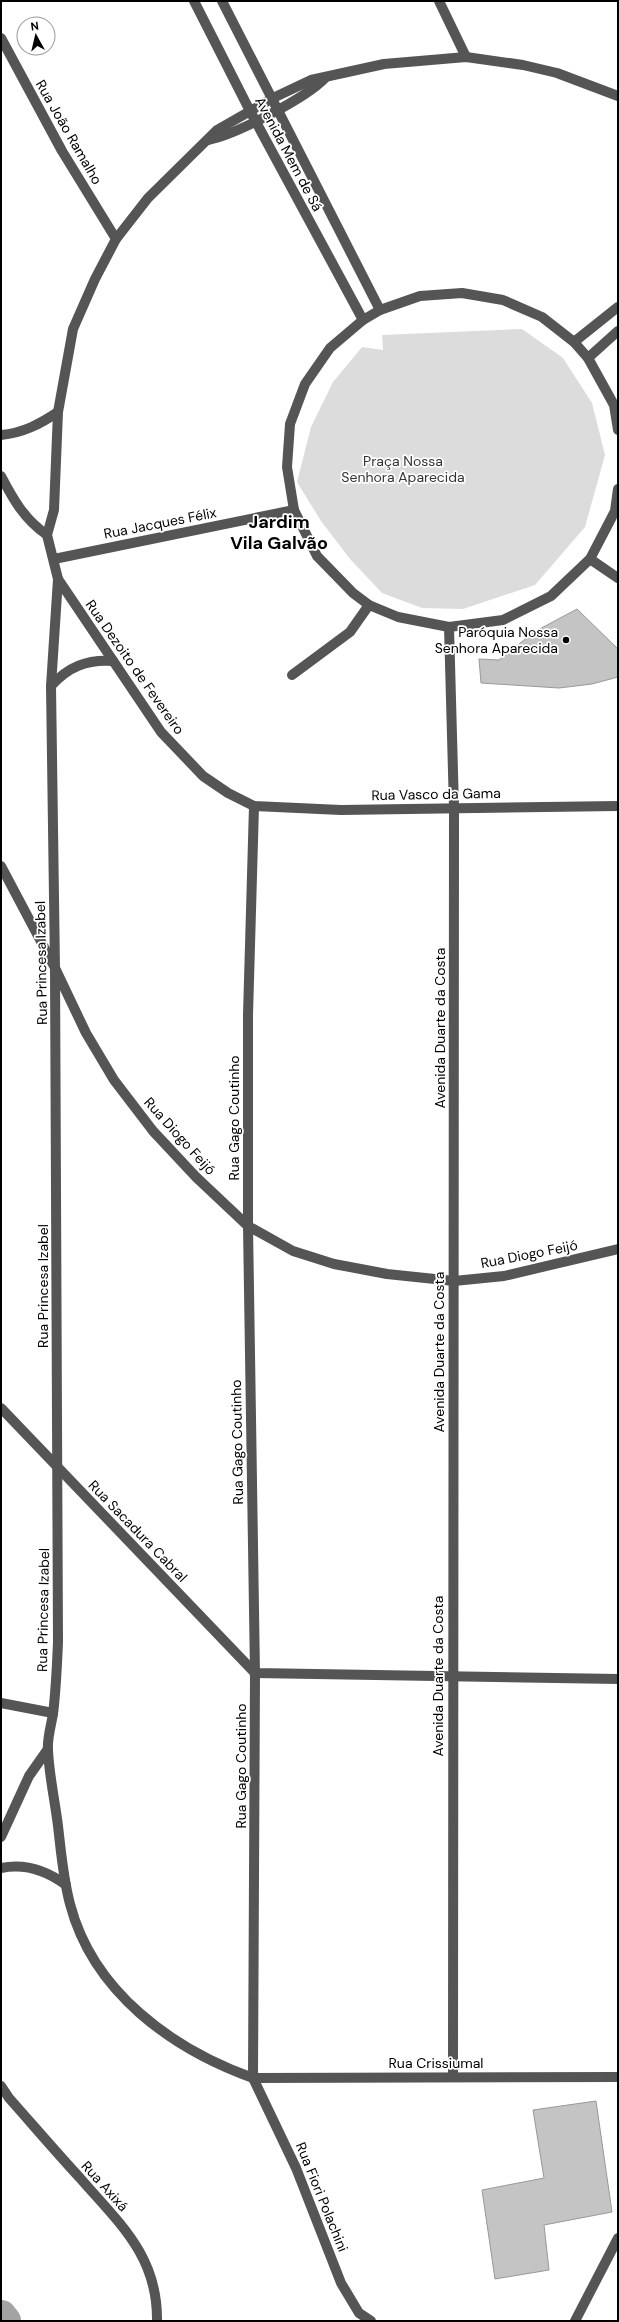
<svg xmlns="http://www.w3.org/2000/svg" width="619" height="2322" font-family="'DM Sans',sans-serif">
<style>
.green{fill:#dcdcdc}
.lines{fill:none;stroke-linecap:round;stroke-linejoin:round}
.river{stroke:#a3a3a3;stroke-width:32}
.building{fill:#c4c4c4;stroke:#999}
.minor{stroke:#555;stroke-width:10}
.poi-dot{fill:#000;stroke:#fff;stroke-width:1.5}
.labels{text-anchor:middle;stroke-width:3.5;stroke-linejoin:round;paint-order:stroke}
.street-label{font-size:14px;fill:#000;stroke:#fff}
.park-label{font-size:14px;fill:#333;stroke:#fff}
.poi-label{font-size:14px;fill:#000;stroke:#fff;text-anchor:end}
.district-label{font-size:18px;font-weight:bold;fill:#000;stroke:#fff}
</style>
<rect width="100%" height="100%" fill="#fff"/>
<polygon class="green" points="522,329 563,358 592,403 605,455 585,527 535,585 463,609 422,608 382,593 350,559 321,521 297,482 311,427 333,382 362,347 383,350 382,335"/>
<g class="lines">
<polyline class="river" points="1,2316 5,2321"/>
</g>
<g class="building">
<polygon points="577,609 618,649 618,677 592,684 559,688 481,683 479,659 499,660 534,632"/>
<polygon points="596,2101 612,2212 544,2225 549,2270 495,2279 482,2190 544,2178 533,2110"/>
</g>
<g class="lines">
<g class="minor">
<polyline points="194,1 250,111 363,320"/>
<polyline points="222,1 380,310"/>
<polyline points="439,1 466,57"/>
<polyline points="1,38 62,151 116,239"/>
<path d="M618,96L557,73L523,65L466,57L384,64L311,80L273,98L217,130L148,198L116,239L95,279L73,329L58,412L54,510L47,535L58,579L51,686L55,968L58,1642C57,1666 56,1690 53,1714C51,1726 47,1739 48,1750C49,1775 55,1801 58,1826C61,1851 63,1878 70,1904C93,1992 172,2049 253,2078L618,2077"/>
<path d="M208,140C235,135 306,98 325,78"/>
<polyline points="574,342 618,307"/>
<polyline points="588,358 618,331"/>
<polyline points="618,430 614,405 588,358 574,342 542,317 503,300 462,293 420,296 380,310 363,320 330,348 305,384 290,424 287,467 294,510 317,556 353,593 369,605 398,617 449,627 503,620 551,596 590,559 615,511 618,489"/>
<path d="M1,435C23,433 40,424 58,412"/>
<path d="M1,476C13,499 24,519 47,535"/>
<polyline points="54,559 294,510"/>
<polyline points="590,559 618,578"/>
<polyline points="58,579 161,732 203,776 228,793 254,806 341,810 618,806"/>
<polyline points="449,627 454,808 453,2077"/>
<polyline points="292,675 350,632 369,605"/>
<path d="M51,686C68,667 87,659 113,661"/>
<polyline points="254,806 248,1015 248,1226 255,1673 253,2078 296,2168 341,2283 359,2313 371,2321"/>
<polyline points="1,866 55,968 86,1033 114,1080 153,1131 196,1177 248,1226 293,1251 334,1264 387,1274 454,1281 504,1276 618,1249"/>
<polyline points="1,1408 255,1673 618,1679"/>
<polyline points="1,1703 53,1713"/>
<polyline points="1,1837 29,1776 48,1749"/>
<path d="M1,1868C25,1863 46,1870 66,1885"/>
<path d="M1,2086L9,2098C33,2125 56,2152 80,2178C119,2223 158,2256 157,2321"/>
<polyline points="575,2321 618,2238"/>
</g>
</g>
<circle class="poi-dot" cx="566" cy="640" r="4"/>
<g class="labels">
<g class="street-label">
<text transform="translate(69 132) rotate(60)" y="5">Rua João Ramalho</text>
<text transform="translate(289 154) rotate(62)" y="5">Avenida Mem de Sá</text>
<text transform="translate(160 523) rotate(-11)" y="5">Rua Jacques Félix</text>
<text transform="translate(135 667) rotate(55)" y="5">Rua Dezoito de Fevereiro</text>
<text transform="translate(436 794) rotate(-1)" y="5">Rua Vasco da Gama</text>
<text transform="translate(41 963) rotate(-91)" y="5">Rua Princesa Izabel</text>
<text transform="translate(440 1028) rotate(-90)" y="5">Avenida Duarte da Costa</text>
<text transform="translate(234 1118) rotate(-90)" y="5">Rua Gago Coutinho</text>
<text transform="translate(180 1136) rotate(48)" y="5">Rua Diogo Feijó</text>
<text transform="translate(529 1254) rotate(-11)" y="5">Rua Diogo Feijó</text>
<text transform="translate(43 1286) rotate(-90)" y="5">Rua Princesa Izabel</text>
<text transform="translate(439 1352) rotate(-90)" y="5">Avenida Duarte da Costa</text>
<text transform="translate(237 1442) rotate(-91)" y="5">Rua Gago Coutinho</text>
<text transform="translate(138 1531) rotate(46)" y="5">Rua Sacadura Cabral</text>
<text transform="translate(43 1610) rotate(-89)" y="5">Rua Princesa Izabel</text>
<text transform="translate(438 1676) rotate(-90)" y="5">Avenida Duarte da Costa</text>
<text transform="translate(241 1766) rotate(-90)" y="5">Rua Gago Coutinho</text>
<text x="436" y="2068">Rua Crissiumal</text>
<text transform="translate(105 2186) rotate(48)" y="5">Rua Axixá</text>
<text transform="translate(322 2197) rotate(68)" y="5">Rua Fiori Polachini</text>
</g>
<g class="park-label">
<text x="403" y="466">Praça Nossa<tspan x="403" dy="16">Senhora Aparecida</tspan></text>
</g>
<g class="poi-label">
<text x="558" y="637">Paróquia Nossa<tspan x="558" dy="16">Senhora Aparecida</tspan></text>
</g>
<g class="district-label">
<text x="279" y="528">Jardim<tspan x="279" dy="21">Vila Galvão</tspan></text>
</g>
</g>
<rect width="619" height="2322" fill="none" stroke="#000000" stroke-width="4"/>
<g transform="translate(36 36) rotate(352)"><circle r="19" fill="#ffffff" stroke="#999999"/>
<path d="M0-3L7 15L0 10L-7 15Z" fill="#000000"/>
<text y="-6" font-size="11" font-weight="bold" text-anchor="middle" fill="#000000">N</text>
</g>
</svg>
